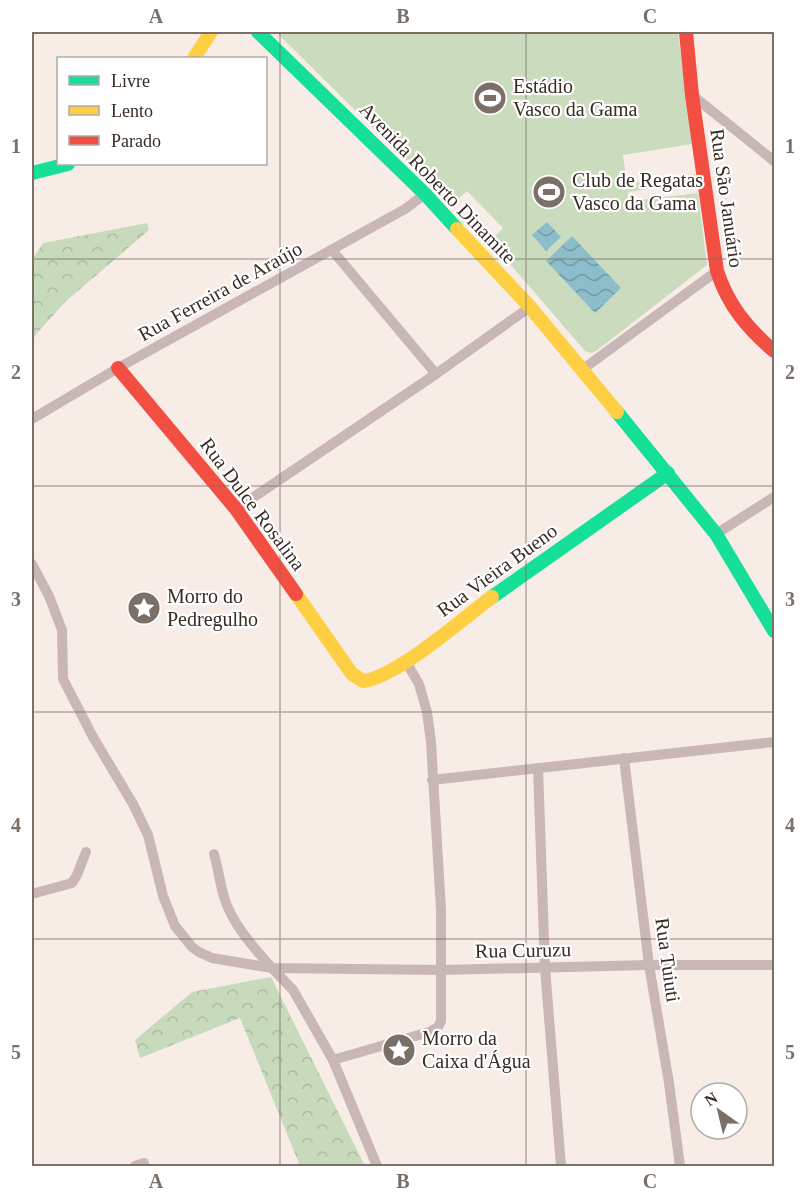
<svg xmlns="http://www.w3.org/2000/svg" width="806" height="1198" font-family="'Times New Roman',serif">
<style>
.forest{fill:url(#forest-crowns)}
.garden{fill:#cadbbe}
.water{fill:url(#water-waves)}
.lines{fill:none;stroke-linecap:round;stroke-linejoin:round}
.street{stroke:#c8b7b6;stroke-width:10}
.fast{stroke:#16e098;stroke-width:14}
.slow{stroke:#ffcf43;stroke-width:14}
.jam{stroke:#f24e42;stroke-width:14}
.grid{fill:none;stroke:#7b7068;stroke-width:1.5;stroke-opacity:0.55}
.labels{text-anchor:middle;stroke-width:4.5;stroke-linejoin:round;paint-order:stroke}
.poi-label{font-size:20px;fill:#382c24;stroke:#fff;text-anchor:start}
.street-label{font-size:20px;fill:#382c24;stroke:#fff}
.neatline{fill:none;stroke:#7b7068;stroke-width:2}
.grid-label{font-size:20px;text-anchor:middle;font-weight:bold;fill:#7b7068}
</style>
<defs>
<pattern id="forest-crowns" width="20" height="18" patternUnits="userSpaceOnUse" patternTransform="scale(1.5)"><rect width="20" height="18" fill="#c8dabc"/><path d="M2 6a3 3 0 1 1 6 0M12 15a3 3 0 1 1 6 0" fill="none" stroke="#adbba1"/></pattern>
<pattern id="water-waves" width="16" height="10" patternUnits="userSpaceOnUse" patternTransform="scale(1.5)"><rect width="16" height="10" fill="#8cbdcb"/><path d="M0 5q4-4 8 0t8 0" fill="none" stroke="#739aa5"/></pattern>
</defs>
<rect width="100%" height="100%" fill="#f8ede6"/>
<g class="forest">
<polygon points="147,223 149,230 65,302 32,339 32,257 34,257 43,243"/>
<polygon points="271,977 365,1166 300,1166 240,1018 140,1058 135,1040 192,992"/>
</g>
<polygon class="garden" points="276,32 678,32 692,144 623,155 627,184 695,174 696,183 628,192 630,201 698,193 707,265 596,351 591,353 585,351 505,258 489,242 503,228 467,191 451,205"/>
<g class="water">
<polygon points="547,222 561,237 546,251 532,235"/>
<polygon points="572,236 621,288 595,313 546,261"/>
</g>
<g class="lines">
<g class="street">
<polyline points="692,95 774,161"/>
<polyline points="332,250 436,374"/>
<polyline points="583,369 717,271"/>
<polyline points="32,419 118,368 405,209 425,194"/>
<polyline points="236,509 436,374 530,307"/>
<polyline points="716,534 774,497"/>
<polyline points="32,564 49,596 62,630 63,679 93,737 133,804 148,835 163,896 175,926 192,947 199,952 212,958 272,968 293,990 333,1060 377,1166"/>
<polyline points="624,758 649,965 669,1083 680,1166"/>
<polyline points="538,768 545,968 561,1166"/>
<polyline points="432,780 774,742"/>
<path d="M214,854C218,868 220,883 224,897C232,924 254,948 272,968L441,970L649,965H774"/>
<polyline points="32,894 72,883 77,875 86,852"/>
<polyline points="333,1060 429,1032 438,1027 441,1021 441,910 431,742 427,712 419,684 405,660"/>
<polyline points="135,1166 144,1163"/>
</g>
<g class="fast">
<polyline points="258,32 425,194 457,229"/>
<polyline points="32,173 68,164"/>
<polyline points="617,412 716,534 774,631"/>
<polyline points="492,597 668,473"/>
</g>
<g class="slow">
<polyline points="194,58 211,32"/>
<polyline points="457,229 530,307 617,412"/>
<path d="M296,594L352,674L363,681C397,677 462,619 492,597"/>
</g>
<g class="jam">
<path d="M686,32L692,95L717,271C728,305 747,328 774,351"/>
<polyline points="118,368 236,509 296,594"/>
</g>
</g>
<path class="grid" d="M280,32V1166M526,32V1166M32,259H774M32,486H774M32,712H774M32,939H774"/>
<defs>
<g id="stadium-disc" transform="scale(1.725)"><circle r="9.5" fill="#7b7068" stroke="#fff"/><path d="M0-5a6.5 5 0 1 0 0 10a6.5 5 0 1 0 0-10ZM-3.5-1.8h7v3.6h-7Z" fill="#fff"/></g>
<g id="sight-disc" transform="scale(1.725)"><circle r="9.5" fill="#7b7068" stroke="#fff"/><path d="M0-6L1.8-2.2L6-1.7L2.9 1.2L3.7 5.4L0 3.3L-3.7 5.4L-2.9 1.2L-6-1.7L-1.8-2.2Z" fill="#fff"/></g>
</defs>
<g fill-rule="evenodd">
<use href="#stadium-disc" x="490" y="98"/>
<use href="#stadium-disc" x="549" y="192"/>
<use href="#sight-disc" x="144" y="608"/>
<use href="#sight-disc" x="399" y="1050"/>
</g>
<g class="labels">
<g class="poi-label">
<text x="513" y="93">Estádio<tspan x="513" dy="23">Vasco da Gama</tspan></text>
<text x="572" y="187">Club de Regatas<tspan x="572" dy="23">Vasco da Gama</tspan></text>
<text x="167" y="603">Morro do<tspan x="167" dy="23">Pedregulho</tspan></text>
<text x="422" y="1045">Morro da<tspan x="422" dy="23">Caixa d'Água</tspan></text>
</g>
<g class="street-label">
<text transform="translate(438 183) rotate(46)" y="7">Avenida Roberto Dinamite</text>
<text transform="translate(727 198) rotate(82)" y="7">Rua São Januário</text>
<text transform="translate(220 291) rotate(-29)" y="7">Rua Ferreira de Araújo</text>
<text transform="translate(253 504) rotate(53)" y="7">Rua Dulce Rosalina</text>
<text transform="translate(497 570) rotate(-36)" y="7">Rua Vieira Bueno</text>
<text transform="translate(523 950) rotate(-1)" y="7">Rua Curuzu</text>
<text transform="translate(668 960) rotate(82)" y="7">Rua Tuiuti</text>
</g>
</g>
<rect width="806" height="1198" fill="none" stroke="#ffffff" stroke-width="66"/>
<rect x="57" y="57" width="210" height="108" fill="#ffffff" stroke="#afaba7" stroke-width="1.5"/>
<rect x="69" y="76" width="30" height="9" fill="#16e098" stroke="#afaba7" stroke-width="1.5"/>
<text x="111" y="87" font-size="18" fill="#382c24">Livre</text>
<rect x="69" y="106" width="30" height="9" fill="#ffcf43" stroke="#afaba7" stroke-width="1.5"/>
<text x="111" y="117" font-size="18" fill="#382c24">Lento</text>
<rect x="69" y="136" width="30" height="9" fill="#f24e42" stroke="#afaba7" stroke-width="1.5"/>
<text x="111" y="147" font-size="18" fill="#382c24">Parado</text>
<g transform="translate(719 1111) rotate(326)"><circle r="28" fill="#ffffff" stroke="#afaba7" stroke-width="1.5"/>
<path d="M0-4.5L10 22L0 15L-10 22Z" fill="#7b7068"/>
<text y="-9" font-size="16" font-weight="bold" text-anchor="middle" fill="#382c24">N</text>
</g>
<rect x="33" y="33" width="740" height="1132" class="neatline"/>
<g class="grid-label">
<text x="156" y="23">A</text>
<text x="403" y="23">B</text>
<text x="650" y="23">C</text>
<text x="16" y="153">1</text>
<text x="790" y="153">1</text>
<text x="16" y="379">2</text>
<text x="790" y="379">2</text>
<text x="16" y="606">3</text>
<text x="790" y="606">3</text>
<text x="16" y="832">4</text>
<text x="790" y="832">4</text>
<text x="16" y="1059">5</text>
<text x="790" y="1059">5</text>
<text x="156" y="1188">A</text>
<text x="403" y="1188">B</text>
<text x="650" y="1188">C</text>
</g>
</svg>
